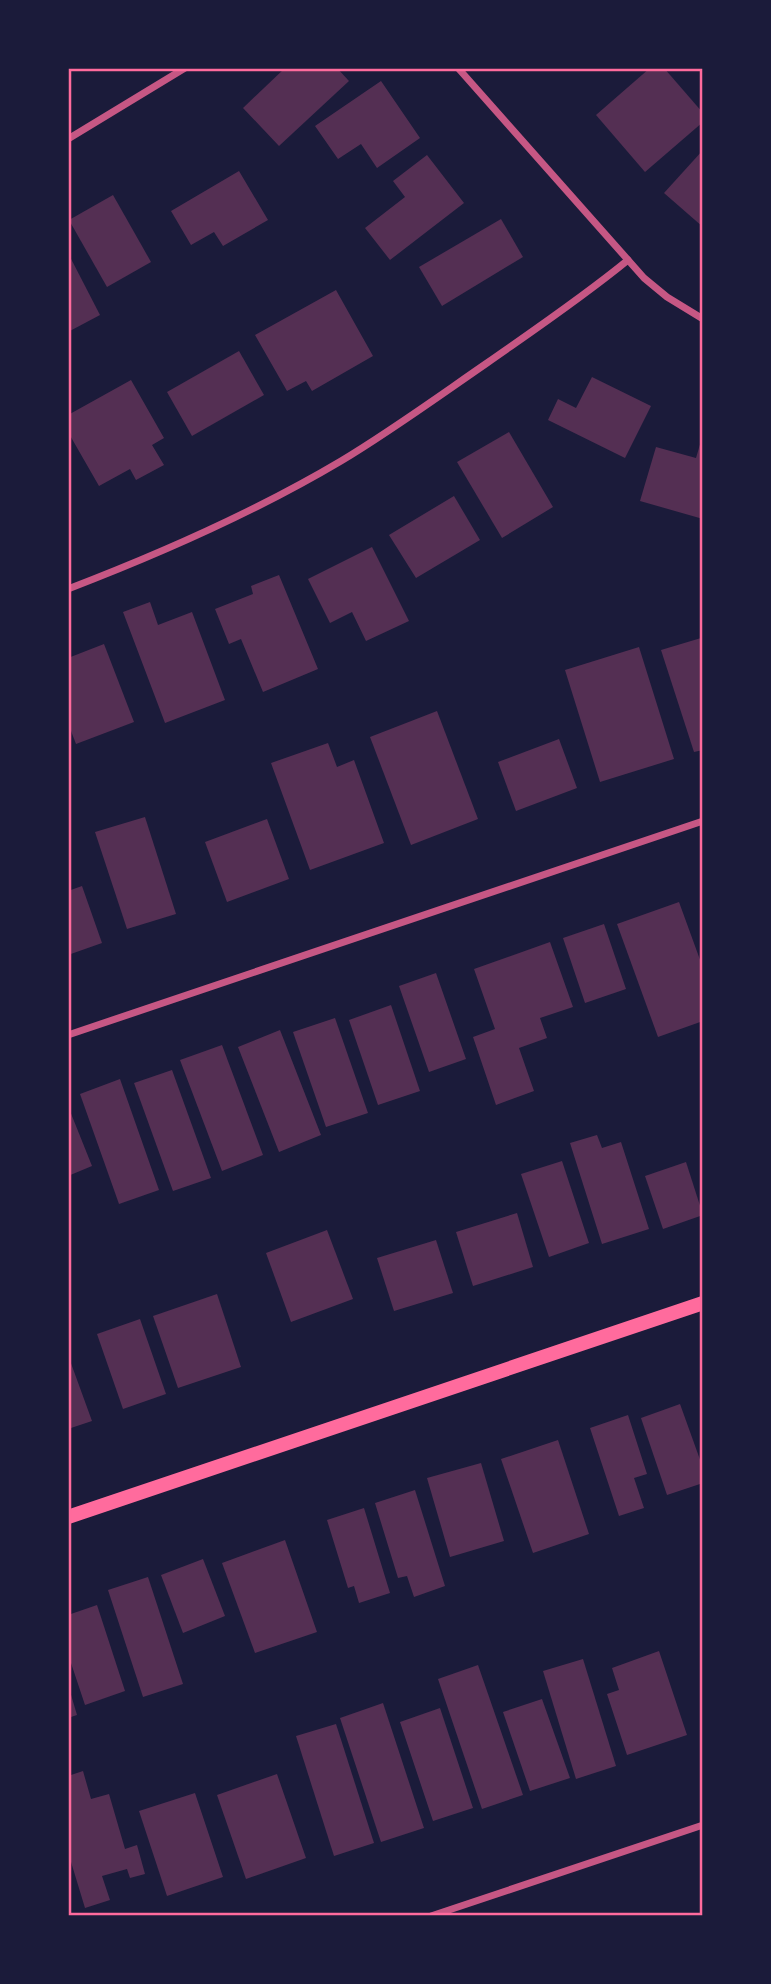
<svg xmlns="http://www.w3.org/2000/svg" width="771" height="1984" font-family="'Asap Condensed',sans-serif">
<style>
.building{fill:#542f53}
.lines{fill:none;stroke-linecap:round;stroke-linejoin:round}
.minor{stroke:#c65784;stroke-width:7}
.secondary{stroke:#ff6b9d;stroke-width:14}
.neatline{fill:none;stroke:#ff6b9d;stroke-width:2.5}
</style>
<rect width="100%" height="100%" fill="#1b1b3a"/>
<g class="building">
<polygon points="285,68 337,68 349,81 279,146 243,108"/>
<polygon points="650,68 664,68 703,113 703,122 645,172 596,115"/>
<polygon points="381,81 420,138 377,168 361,144 338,159 315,126"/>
<polygon points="703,150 703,227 664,193"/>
<polygon points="427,155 464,203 390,260 365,228 405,197 393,181"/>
<polygon points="239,171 268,220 223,246 214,232 191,245 171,211"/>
<polygon points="113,195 151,262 107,287 69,220"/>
<polygon points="501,219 523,257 442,306 419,267"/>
<polygon points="68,253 100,315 68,332"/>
<polygon points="336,290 373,356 312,391 306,381 287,391 255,335"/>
<polygon points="239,351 264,395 192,436 167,392"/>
<polygon points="592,377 651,406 625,458 548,420 558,399 576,408"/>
<polygon points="131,380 164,438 152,445 164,465 136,480 130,469 99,486 68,432 68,415"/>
<polygon points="509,432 553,507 502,538 457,462"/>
<polygon points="701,441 703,441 703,519 640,501 656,447 696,458"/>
<polygon points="454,496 480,540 416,578 389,535"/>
<polygon points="372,547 409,621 366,641 352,612 330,623 308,579"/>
<polygon points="279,575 318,669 263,692 241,639 229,644 215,609 253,594 251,586"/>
<polygon points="150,602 158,625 192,612 225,700 165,723 123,612"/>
<polygon points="701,638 703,642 703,750 694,752 661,650"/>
<polygon points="104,644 134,722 76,744 68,723 68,658"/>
<polygon points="639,647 674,759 600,782 565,670"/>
<polygon points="437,711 478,819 411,845 370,737"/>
<polygon points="559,739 577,788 516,811 498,762"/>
<polygon points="328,743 337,767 354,760 384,843 310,870 271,763"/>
<polygon points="145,817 176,914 127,929 95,832"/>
<polygon points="267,819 289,879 227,902 205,842"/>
<polygon points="82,886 102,943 68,955 68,891"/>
<polygon points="679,902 703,968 703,1021 658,1037 617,924"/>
<polygon points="604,924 626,989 585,1003 563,938"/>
<polygon points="550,942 573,1007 540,1018 547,1038 519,1048 534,1091 496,1105 473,1037 495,1029 474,969"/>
<polygon points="436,973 466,1059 429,1072 399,986"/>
<polygon points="391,1005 420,1091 378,1105 349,1020"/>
<polygon points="335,1018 368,1113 326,1127 293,1032"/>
<polygon points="280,1030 321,1135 279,1152 238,1047"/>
<polygon points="222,1045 263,1155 222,1171 180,1060"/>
<polygon points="172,1070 211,1178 173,1191 134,1083"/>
<polygon points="120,1079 159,1190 119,1204 80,1094"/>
<polygon points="68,1106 92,1166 68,1176"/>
<polygon points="597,1135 602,1148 621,1142 649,1229 602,1244 570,1143"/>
<polygon points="562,1161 589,1243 549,1257 521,1174"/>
<polygon points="686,1162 703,1215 663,1229 645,1176"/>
<polygon points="517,1213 533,1267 473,1286 456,1232"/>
<polygon points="327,1230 353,1299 291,1322 266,1253"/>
<polygon points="436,1240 453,1293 394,1311 377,1258"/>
<polygon points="217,1294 241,1367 178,1388 153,1316"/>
<polygon points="140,1319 166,1394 123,1409 97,1334"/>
<polygon points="68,1355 92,1421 68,1429"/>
<polygon points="680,1404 703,1468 703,1483 667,1495 641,1418"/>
<polygon points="628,1415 647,1474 634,1478 644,1508 619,1516 590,1428"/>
<polygon points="558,1440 589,1534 533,1553 501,1459"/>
<polygon points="481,1463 504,1541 450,1557 427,1478"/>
<polygon points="415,1490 445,1586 414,1597 407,1576 398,1578 375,1503"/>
<polygon points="364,1508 390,1593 359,1603 354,1586 348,1588 327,1520"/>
<polygon points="285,1540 317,1632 255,1653 222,1563"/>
<polygon points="203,1559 225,1616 183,1633 161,1575"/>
<polygon points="148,1577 183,1684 143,1697 108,1590"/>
<polygon points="97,1605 125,1691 85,1705 68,1654 68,1615"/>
<polygon points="659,1651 687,1735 627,1755 607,1694 619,1690 612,1668"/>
<polygon points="583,1659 616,1766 576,1779 543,1671"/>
<polygon points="478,1665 523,1795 482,1809 438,1679"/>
<polygon points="69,1688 77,1715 68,1718 68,1689"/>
<polygon points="542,1699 570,1778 530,1791 503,1712"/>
<polygon points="383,1703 424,1828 381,1842 340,1718"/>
<polygon points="440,1708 473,1808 433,1821 400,1722"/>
<polygon points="336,1724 374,1843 334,1856 296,1736"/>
<polygon points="83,1771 91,1799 109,1794 125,1849 137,1845 145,1874 130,1878 127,1869 102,1876 110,1900 85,1908 68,1852 68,1776"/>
<polygon points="277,1774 306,1858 246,1879 217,1795"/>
<polygon points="195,1793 223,1877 167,1896 139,1811"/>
</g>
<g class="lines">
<g class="minor">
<polyline points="458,68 644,278 667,297 703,319"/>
<polyline points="68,139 185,68"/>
<path d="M68,589C162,553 255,512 341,461C391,431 439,396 487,363C534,330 583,297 628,260"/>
<polyline points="68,1035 703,821"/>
<polyline points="431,1916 703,1825"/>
</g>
<polyline class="secondary" points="68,1517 703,1303"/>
</g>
<rect width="771" height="1984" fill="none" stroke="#1b1b3a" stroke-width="140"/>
<rect x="70" y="70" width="631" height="1844" class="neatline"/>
</svg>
